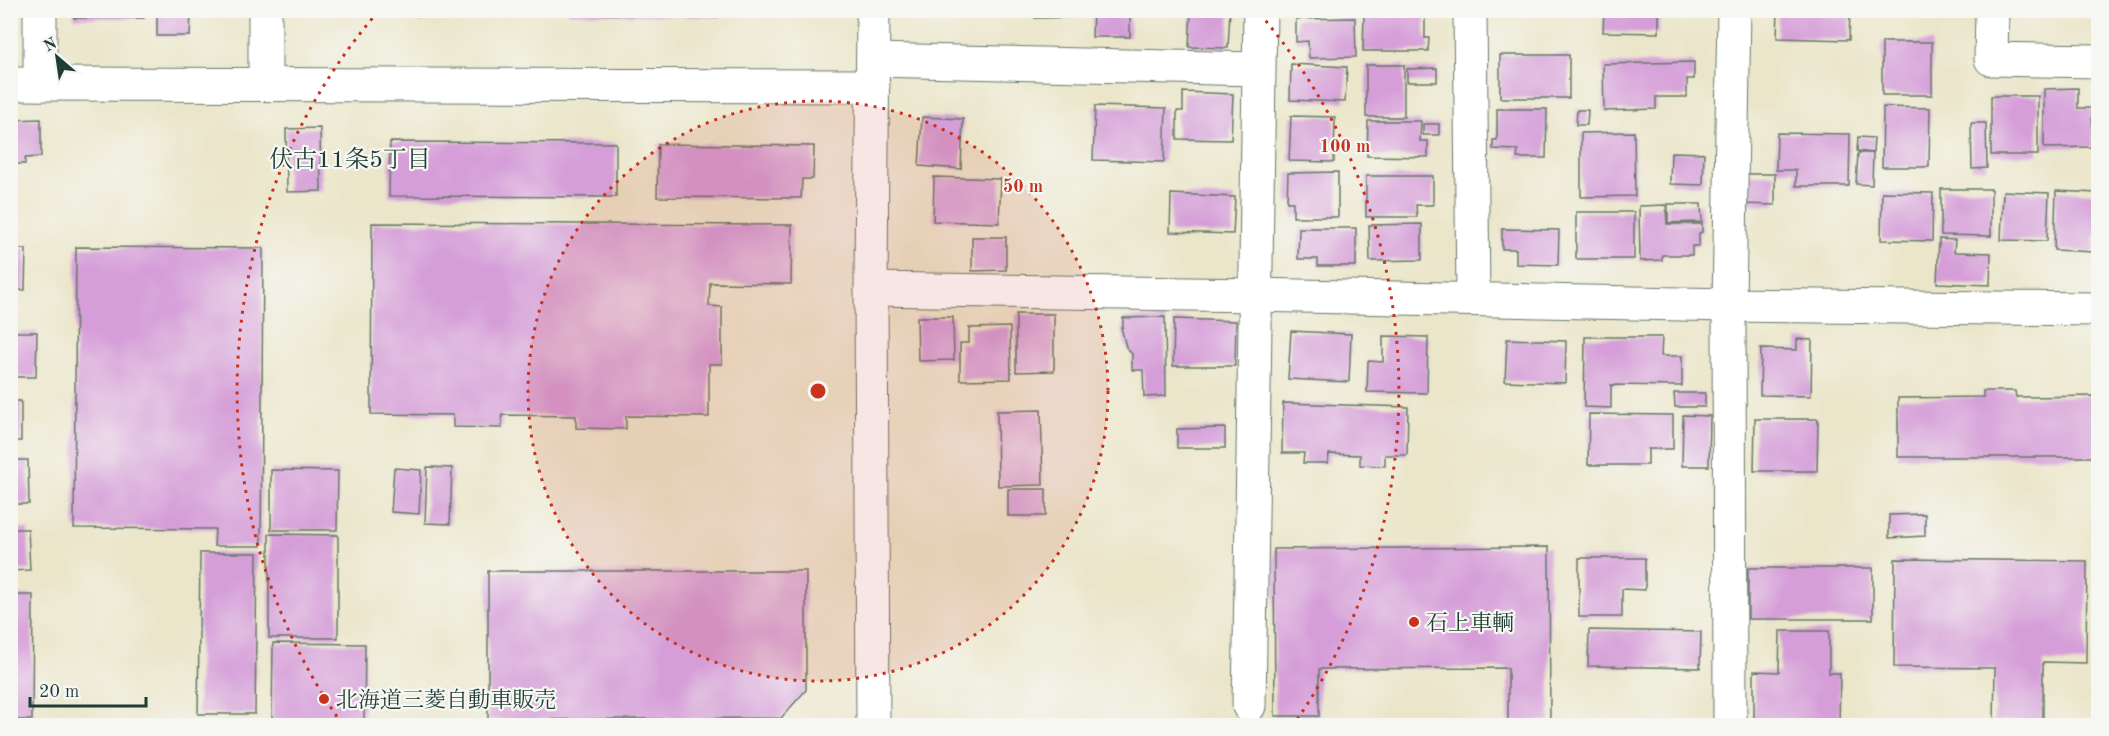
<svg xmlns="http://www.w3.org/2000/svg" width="2109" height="736" font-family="'Old Standard TT','Noto Serif JP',serif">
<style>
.building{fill:#d59ed8}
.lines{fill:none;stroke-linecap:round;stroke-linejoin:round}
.minor-casing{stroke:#667868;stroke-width:35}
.minor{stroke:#fff;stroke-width:33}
.ring{fill:none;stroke:#c8321e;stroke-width:3;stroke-dasharray:3 6}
.poi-dot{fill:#c8321e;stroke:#f6f6f2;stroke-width:2}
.labels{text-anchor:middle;stroke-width:4.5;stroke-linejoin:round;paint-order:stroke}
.poi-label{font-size:22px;fill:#1f3d34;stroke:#f6f6f2;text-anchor:start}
.neighbourhood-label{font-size:24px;fill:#1f3d34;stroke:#f6f6f2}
.centre{fill:#c8321e;stroke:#f6f6f2;stroke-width:3}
.ring-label{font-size:18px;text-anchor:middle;font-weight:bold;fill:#c8321e;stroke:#f6f6f2;stroke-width:4.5;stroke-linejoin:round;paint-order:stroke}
</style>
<rect width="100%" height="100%" fill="#f6f6f2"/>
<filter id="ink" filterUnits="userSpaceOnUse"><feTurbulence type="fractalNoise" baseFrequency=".0167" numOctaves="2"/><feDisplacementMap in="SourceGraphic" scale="12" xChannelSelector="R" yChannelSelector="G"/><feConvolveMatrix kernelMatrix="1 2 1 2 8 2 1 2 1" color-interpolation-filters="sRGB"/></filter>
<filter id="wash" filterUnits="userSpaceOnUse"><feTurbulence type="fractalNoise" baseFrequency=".008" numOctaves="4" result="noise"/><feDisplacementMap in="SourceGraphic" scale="24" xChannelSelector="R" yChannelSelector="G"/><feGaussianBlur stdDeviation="1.35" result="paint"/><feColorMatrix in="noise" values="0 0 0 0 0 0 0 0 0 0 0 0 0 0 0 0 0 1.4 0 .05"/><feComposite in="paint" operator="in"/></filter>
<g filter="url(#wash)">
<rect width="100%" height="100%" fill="#ebe6ca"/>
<g id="blocks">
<g class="building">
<rect x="74" y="10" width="70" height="8"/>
<polygon points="157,10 225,10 224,13 191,13 190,36 157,36"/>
<polygon points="417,10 511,10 511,15 417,16"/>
<polygon points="568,10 719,10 718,17 568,13"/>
<polygon points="1035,10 1084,10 1084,17 1035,18"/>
<polygon points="1093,10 1130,10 1130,37 1092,37"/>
<polygon points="1191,10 1230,10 1228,48 1189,47"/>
<polygon points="1604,10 1659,10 1659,33 1603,32"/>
<polygon points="1778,10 1850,10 1849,40 1777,38"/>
<rect x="2053" y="10" width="20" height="4"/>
<polygon points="1364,13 1425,14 1425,38 1429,38 1428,51 1363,51"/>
<polygon points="1355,18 1356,57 1309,58 1308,41 1296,42 1296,19"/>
<rect x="1882" y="42" width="50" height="53"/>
<rect x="1500" y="55" width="69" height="43"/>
<polygon points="1694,62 1694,79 1687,79 1687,97 1656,97 1656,109 1604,111 1603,64"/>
<polygon points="1291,64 1347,67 1345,102 1290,100"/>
<rect x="1366" y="65" width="38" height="52"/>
<polygon points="1437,68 1437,82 1407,82 1407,69"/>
<polygon points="2078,88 2078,108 2092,108 2093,147 2044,148 2044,89"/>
<polygon points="1183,92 1233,94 1231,140 1177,139 1177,111 1183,111"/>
<rect x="1991" y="96" width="47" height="59"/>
<polygon points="1095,106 1166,108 1164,162 1093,160"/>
<polygon points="1883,107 1930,108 1929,167 1882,167"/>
<polygon points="1497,109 1547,109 1546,158 1517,158 1518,150 1493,149 1493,140 1497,140"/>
<polygon points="1577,110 1588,110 1587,125 1576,125"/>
<polygon points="1291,116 1335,117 1334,162 1289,161"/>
<polygon points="922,117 963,119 961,169 919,166"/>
<polygon points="41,119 41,157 25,158 25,164 10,164 10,120"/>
<polygon points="1368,121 1421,121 1420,141 1428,141 1428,157 1367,156"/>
<polygon points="1971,123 1986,123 1987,168 1972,169"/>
<rect x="1423" y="124" width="16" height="11"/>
<polygon points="320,128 321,191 287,192 286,129"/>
<polygon points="1634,132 1635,196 1581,197 1581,133"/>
<polygon points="1777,133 1850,134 1849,186 1796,186 1796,170 1776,170"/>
<polygon points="1858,137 1874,138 1873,153 1857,151"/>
<polygon points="390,142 616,143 616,197 389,196"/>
<polygon points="658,144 814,146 813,179 802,179 801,198 657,197"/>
<polygon points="1671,152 1704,153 1703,185 1670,184"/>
<polygon points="1858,153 1873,153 1872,185 1856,184"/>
<polygon points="1338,172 1338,217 1293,217 1293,202 1287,202 1288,173"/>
<polygon points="1740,174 1775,174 1775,205 1740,204"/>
<polygon points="1366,176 1433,176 1433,205 1416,205 1417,217 1366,217"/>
<polygon points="934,177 1001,179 999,223 933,221"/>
<polygon points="1941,189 1991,189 1991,236 1941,235"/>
<polygon points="2003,191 2049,193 2047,241 2001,240"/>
<polygon points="2056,191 2098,193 2098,236 2095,235 2094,252 2054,250"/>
<polygon points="1882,192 1933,193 1932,241 1881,240"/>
<polygon points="1171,194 1235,197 1233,234 1170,232"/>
<polygon points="1668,204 1701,204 1702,222 1668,223"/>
<polygon points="1666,205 1667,224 1702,224 1702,232 1699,233 1699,246 1692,246 1692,255 1662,255 1662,260 1640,261 1639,206"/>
<rect x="1576" y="212" width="58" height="47"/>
<polygon points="372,223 792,225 791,284 710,283 709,306 722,307 722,364 709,364 709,417 626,416 626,429 576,428 576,416 502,415 502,428 453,427 453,415 371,414"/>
<polygon points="1422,224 1422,260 1370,261 1369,225"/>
<polygon points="1299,228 1356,228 1356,266 1318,266 1318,259 1298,259"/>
<polygon points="1502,229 1559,230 1558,265 1516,264 1516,249 1502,249"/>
<polygon points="972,237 1006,237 1006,270 972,271"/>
<polygon points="1939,239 1955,240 1954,252 1991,253 1990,285 1937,283"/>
<polygon points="76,247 263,248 261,546 214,546 215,529 74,528"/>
<polygon points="10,249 26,249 25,290 10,290"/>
<polygon points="1016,314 1054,314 1054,371 1016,372"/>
<polygon points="917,317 953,317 954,360 918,361"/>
<polygon points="1165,317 1166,396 1144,397 1143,370 1132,370 1132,354 1126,347 1121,327 1123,327 1123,318"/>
<polygon points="1174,319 1236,321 1235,366 1173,366"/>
<polygon points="1010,327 1011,379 960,380 960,343 969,343 969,328"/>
<polygon points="1291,331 1351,334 1349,382 1288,379"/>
<polygon points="10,332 37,332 36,377 10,377"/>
<polygon points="1383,336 1428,337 1427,393 1367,392 1368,361 1383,362"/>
<polygon points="1585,337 1662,337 1661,356 1682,356 1682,386 1611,385 1611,408 1584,407"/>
<polygon points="1507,339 1566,341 1565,383 1505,381"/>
<polygon points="1797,339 1812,340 1811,396 1760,395 1761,349 1797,350"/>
<polygon points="1983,391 2015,391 2016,397 2096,396 2096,457 1898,457 1898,398 1983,397"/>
<polygon points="1674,393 1705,393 1705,407 1675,407"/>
<rect x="10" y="401" width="11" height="40"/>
<polygon points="1283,403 1408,407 1407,455 1385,455 1385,466 1360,465 1360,455 1329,454 1328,463 1303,463 1304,453 1282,453"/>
<polygon points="1041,410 1043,485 998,486 997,411"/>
<polygon points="1589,414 1673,415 1673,449 1648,449 1648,465 1588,465"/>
<polygon points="1683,415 1710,416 1709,466 1682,466"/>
<polygon points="1755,419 1818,419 1817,471 1754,471"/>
<polygon points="1225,428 1225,448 1177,448 1177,429"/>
<polygon points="10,460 28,460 29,504 10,504"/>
<polygon points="427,467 452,468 450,524 425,523"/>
<polygon points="394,468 421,470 419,514 391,512"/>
<polygon points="271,470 338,471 337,530 271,530"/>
<rect x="1008" y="489" width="38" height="27"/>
<polygon points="1925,514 1925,536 1889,538 1889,515"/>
<polygon points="10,529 28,529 30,570 10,571"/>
<polygon points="269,534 338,535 338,638 269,638"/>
<polygon points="1549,547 1550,721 1508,722 1508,668 1319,669 1319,716 1275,716 1274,549"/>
<polygon points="200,553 257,553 255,714 198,714"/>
<polygon points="1579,558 1645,558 1645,590 1622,589 1622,617 1579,617"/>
<polygon points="1895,559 2087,561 2086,663 2043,662 2043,722 1994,721 1995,668 1894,667"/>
<rect x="1748" y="568" width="125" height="51"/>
<polygon points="488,571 806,571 806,690 781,718 488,720"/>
<polygon points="10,595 33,595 32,720 10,720"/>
<polygon points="1589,630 1701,632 1700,668 1588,666"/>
<polygon points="1780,631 1829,631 1829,673 1840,673 1839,726 1754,725 1754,671 1779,672"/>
<polygon points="273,643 365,644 364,721 272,720"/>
</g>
</g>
</g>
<g filter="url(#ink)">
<use href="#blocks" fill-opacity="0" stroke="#667868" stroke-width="1.5"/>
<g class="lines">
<g class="minor-casing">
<g id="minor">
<polyline points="40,10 40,84"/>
<polyline points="873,10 871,289 873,726"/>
<polyline points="1470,10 1473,299"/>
<polyline points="1992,10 1991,59 2098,61"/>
<polyline points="873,60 1258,69"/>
<polyline points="10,84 873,86"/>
<polyline points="265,84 265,10"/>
<polyline points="871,289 1255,295 1729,305 2098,309"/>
<polyline points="1249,706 1260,10"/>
<polyline points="1730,726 1729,305 1734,10"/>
</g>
</g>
<use href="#minor" class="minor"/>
</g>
</g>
<circle cx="818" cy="391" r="290" fill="#c8321e" fill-opacity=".12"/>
<g class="ring">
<circle cx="818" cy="391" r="290"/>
<path d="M342 724A581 581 0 0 1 376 14M1260 14A581 581 0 0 1 1294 724"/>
</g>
<g class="poi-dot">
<circle cx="1414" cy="622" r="6"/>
<circle cx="324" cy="699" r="6"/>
</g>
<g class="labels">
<g class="poi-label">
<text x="1426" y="630">石上車輌</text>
<text x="336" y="707">北海道三菱自動車販売</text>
</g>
<g class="neighbourhood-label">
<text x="350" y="167">伏古11条5丁目</text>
</g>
</g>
<circle cx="818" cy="391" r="9" class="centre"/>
<g class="ring-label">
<text x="1345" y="152">100 m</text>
<text x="1023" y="192">50 m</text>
</g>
<rect width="2109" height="736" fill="none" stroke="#f6f6f2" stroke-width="36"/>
<g transform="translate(57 57) rotate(331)" stroke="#f6f6f2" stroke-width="4.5" paint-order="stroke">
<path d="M0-4.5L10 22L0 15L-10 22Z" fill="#1f3d34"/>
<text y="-9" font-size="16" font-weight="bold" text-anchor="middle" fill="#1f3d34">N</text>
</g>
<path d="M30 697v9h116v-9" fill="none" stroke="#1f3d34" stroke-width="3"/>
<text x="39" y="697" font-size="18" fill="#1f3d34" stroke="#f6f6f2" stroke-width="4.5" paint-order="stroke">20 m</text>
</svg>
